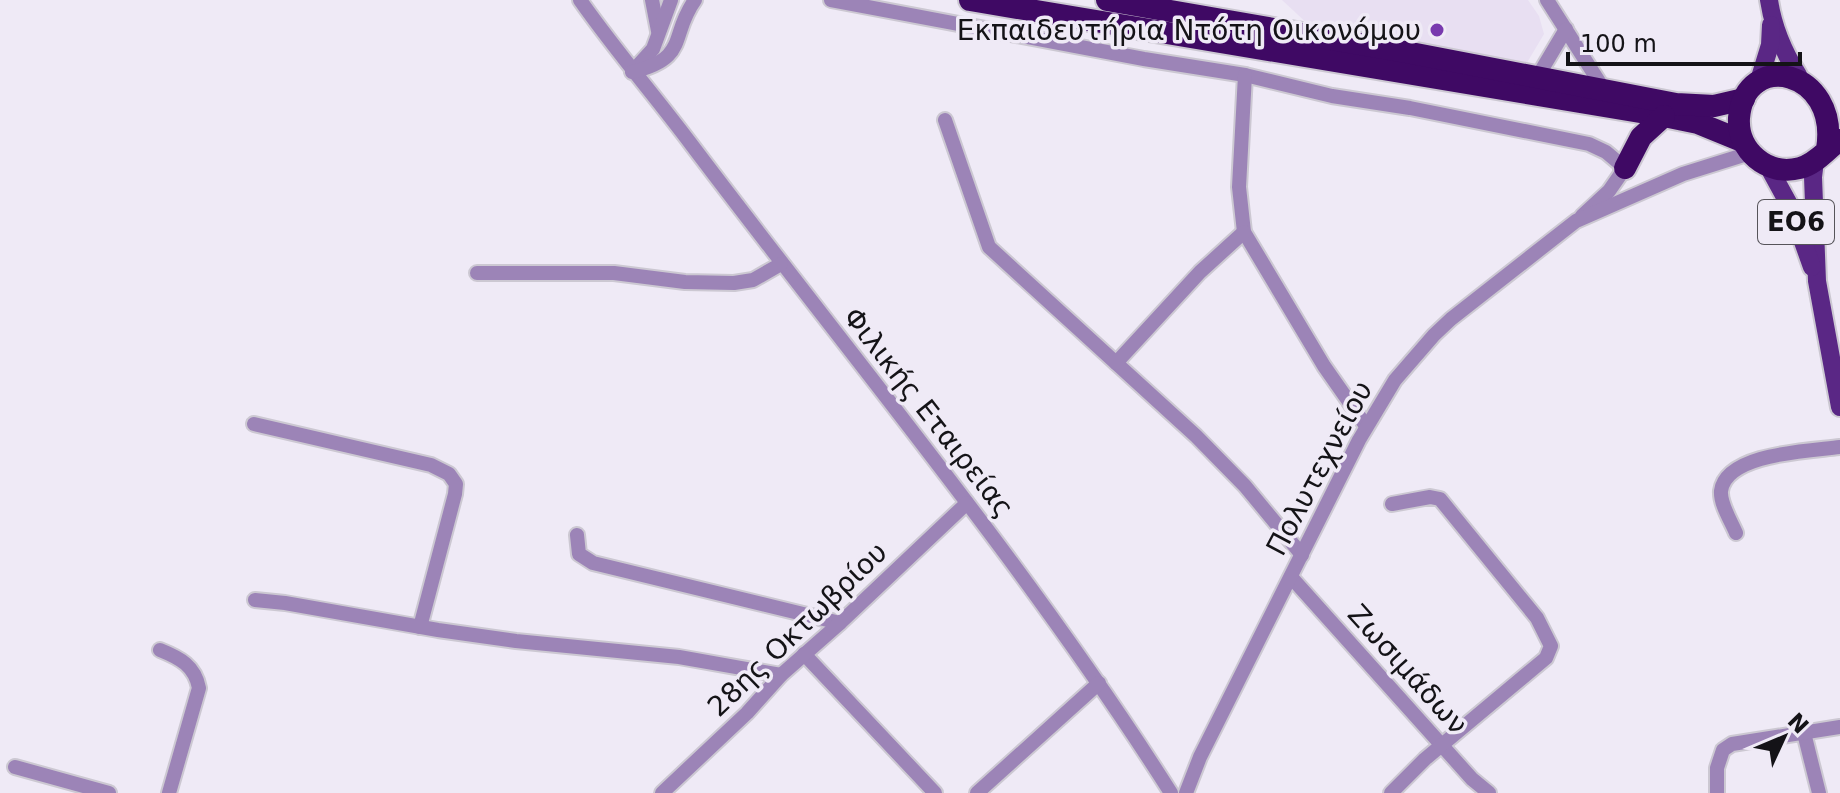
<svg xmlns="http://www.w3.org/2000/svg" width="1840" height="793" font-family="'DejaVu Sans',sans-serif">
<style>
.built{fill:#e8dff2}
.lines{fill:none;stroke-linecap:round;stroke-linejoin:round}
.minor-casing{stroke:#ccc8d2;stroke-width:18}
.major-casing{stroke:#ccc8d2;stroke-width:22}
.highway-casing{stroke:#ccc8d2;stroke-width:26}
.minor{stroke:#9c84b7;stroke-width:14}
.major{stroke:#5a2785;stroke-width:18}
.highway{stroke:#3f0964;stroke-width:22}
.poi-dot{fill:#7839ae;stroke:#efeaf6;stroke-width:3}
.labels{text-anchor:middle;stroke-width:7;stroke-linejoin:round;paint-order:stroke}
.shield{fill:#efeaf6;stroke:#56545a;stroke-width:2}
.shield-label{font-size:26px;font-weight:bold;fill:#141317}
.poi-label{font-size:28px;fill:#141317;stroke:#efeaf6;text-anchor:end}
.street-label{font-size:28px;fill:#141317;stroke:#efeaf6}
</style>
<rect width="100%" height="100%" fill="#efeaf6"/>
<polygon class="built" points="1282,0 1528,0 1539,16 1544,34 1525,66 1310,26"/>
<g class="lines">
<g class="minor-casing">
<g id="minor">
<path d="M580,0C615,50 655,96 691,144C853,359 1027,566 1171,793"/>
<polyline points="652,0 658,31"/>
<polyline points="831,0 1144,59 1245,75 1332,96 1410,108 1589,144 1606,152 1625,168 1609,191 1582,216"/>
<polyline points="1547,0 1603,88"/>
<polyline points="633,71 653,49 671,0"/>
<path d="M632,72C690,58 669,36 695,0"/>
<polyline points="1245,75 1239,187 1244,232 1324,366 1366,426"/>
<polyline points="1538,76 1566,29"/>
<polyline points="945,120 989,247 1196,436 1245,486 1302,555"/>
<polyline points="477,273 614,273 685,282 734,283 753,280 781,264"/>
<polyline points="1116,363 1200,272 1244,232"/>
<polyline points="254,424 431,465 449,474 456,484 455,494 420,627"/>
<path d="M1736,533C1731,521 1720,504 1721,491C1726,453 1810,451 1840,447"/>
<polyline points="577,535 579,554 593,563 840,623"/>
<polyline points="1291,577 1472,779 1489,793"/>
<polyline points="255,600 285,603 438,630 516,641 679,657 781,675"/>
<path d="M160,650C180,658 195,666 199,688L169,793"/>
<polyline points="804,654 935,793"/>
<polyline points="1804,733 1819,793"/>
<polyline points="15,767 109,793"/>
<polyline points="662,793 747,713 781,675 840,623 967,503"/>
<polyline points="977,793 1099,683"/>
<polyline points="1186,793 1200,757 1359,440 1395,380 1434,335 1451,319 1576,221 1683,174 1750,153"/>
<polyline points="1391,793 1425,759 1546,658 1551,646 1537,618 1440,499 1430,497 1392,504"/>
<polyline points="1717,793 1717,768 1723,750 1732,744 1840,727"/>
</g>
</g>
<g class="major-casing">
<g id="major">
<path d="M1769,0C1773,28 1783,51 1798,75"/>
<polyline points="1758,84 1770,45 1771,25"/>
<polyline points="1815,161 1813,177 1817,281 1840,407"/>
<polyline points="1768,166 1791,208 1812,267"/>
</g>
</g>
<g class="highway-casing">
<g id="highway">
<polyline points="970,0 1664,116 1698,123 1742,141"/>
<polyline points="1107,0 1411,53 1676,104 1714,106 1744,99"/>
<path d="M1827,149C1840,70 1745,48 1739,118C1737,150 1767,177 1800,168C1816,164 1827,149 1840,140"/>
<polyline points="1625,168 1641,137 1664,116"/>
</g>
</g>
<use href="#minor" class="minor"/>
<use href="#major" class="major"/>
<use href="#highway" class="highway"/>
</g>
<circle class="poi-dot" cx="1437" cy="30" r="8"/>
<g class="labels">
<rect class="shield" x="1758" y="200" width="76" height="44" rx="6"/>
<g class="shield-label">
<text x="1796" y="231">ΕΟ6</text>
</g>
<g class="poi-label">
<text x="1421" y="40">Εκπαιδευτήρια Ντότη Οικονόμου</text>
</g>
<g class="street-label">
<text transform="translate(929 412) rotate(52)" y="10">Φιλικής Εταιρείας</text>
<text transform="translate(1319 468) rotate(-62)" y="10">Πολυτεχνείου</text>
<text transform="translate(797 629) rotate(-44)" y="10">28ης Οκτωβρίου</text>
<text transform="translate(1408 669) rotate(48)" y="10">Ζωσιμάδων</text>
</g>
</g>
<g transform="translate(1784 737) rotate(46)" stroke="#efeaf6" stroke-width="6" paint-order="stroke">
<path d="M0-6L14 30L0 20L-14 30Z" fill="#141317"/>
<text y="-12" font-size="22" font-weight="bold" text-anchor="middle" fill="#141317">N</text>
</g>
<path d="M1568 52v12h232v-12" fill="none" stroke="#141317" stroke-width="4"/>
<text x="1580" y="52" font-size="24" fill="#141317" stroke="#efeaf6" stroke-width="6" paint-order="stroke">100 m</text>
</svg>
